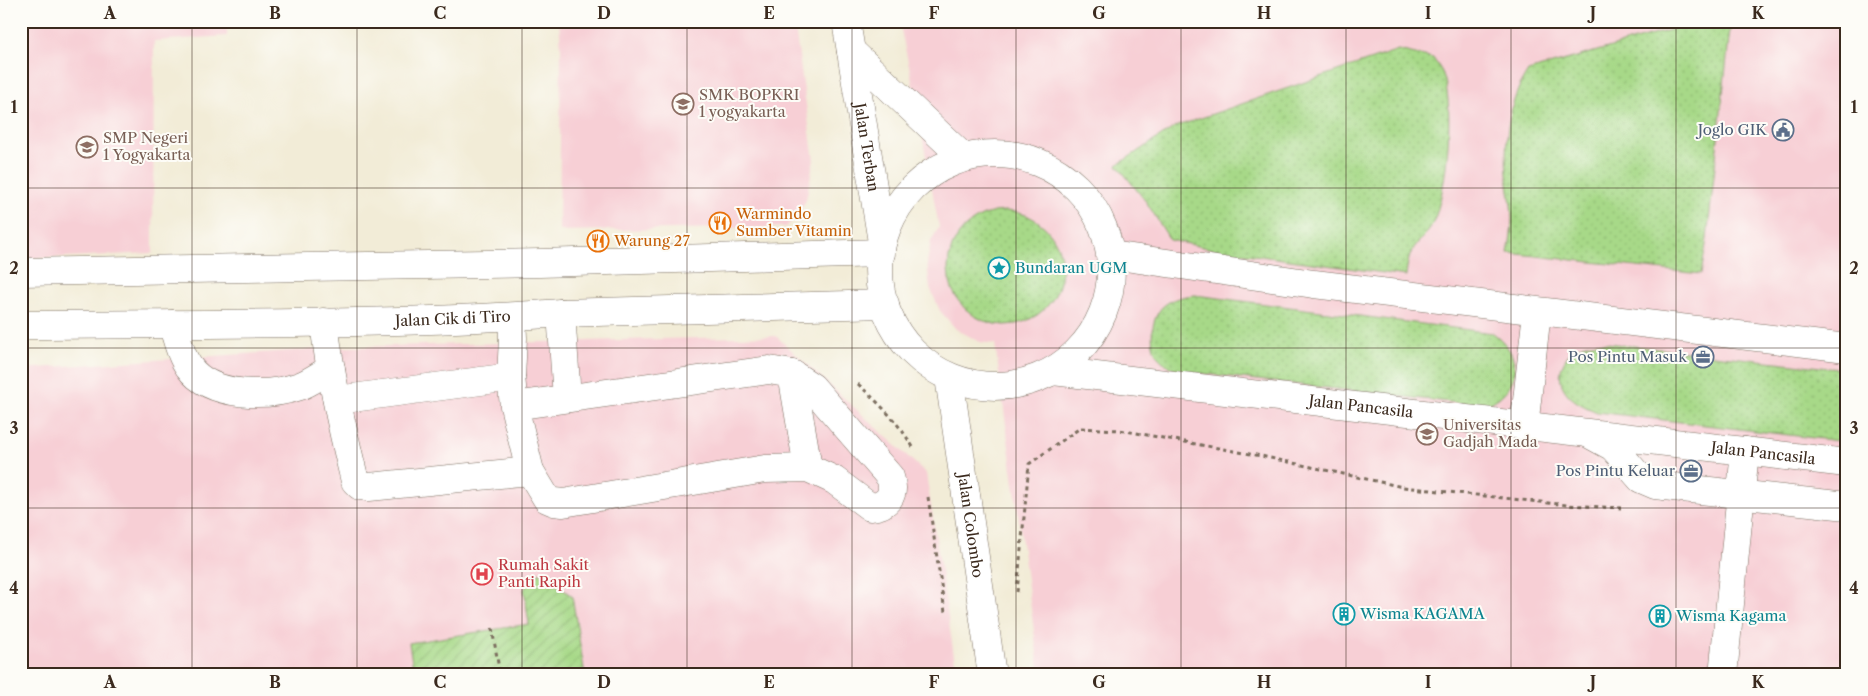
<svg xmlns="http://www.w3.org/2000/svg" width="1868" height="696" font-family="'Libre Caslon Text',serif">
<style>
.built{fill:#f7cfd5}
.grass{fill:url(#grass-dots);stroke:#718253}
.garden{fill:url(#garden-furrows);stroke:#718253}
.lines{fill:none;stroke-linecap:round;stroke-linejoin:round}
.minor-casing{stroke:#7b6e5f;stroke-width:29}
.major-casing{stroke:#7b6e5f;stroke-width:29}
.path{stroke:#7b6e5f;stroke-width:3;stroke-dasharray:4 4;stroke-linecap:butt}
.minor{stroke:#fff;stroke-width:28}
.major{stroke:#fff;stroke-width:28}
.grid{fill:none;stroke:#3b2a1e;stroke-width:1;stroke-opacity:0.55}
.labels{text-anchor:middle;stroke-width:4;stroke-linejoin:round;paint-order:stroke}
.education-label{font-size:15px;fill:#785e54;stroke:#fdfcf7;text-anchor:start}
.service-label{font-size:15px;fill:#4e5e75;stroke:#fdfcf7;text-anchor:end}
.street-label{font-size:15px;fill:#3b2a1e;stroke:#fdfcf7}
.food-label{font-size:15px;fill:#c56008;stroke:#fdfcf7;text-anchor:start}
.culture-label{font-size:15px;fill:#0d838f;stroke:#fdfcf7;text-anchor:start}
.health-label{font-size:15px;fill:#be3a42;stroke:#fdfcf7;text-anchor:start}
.neatline{fill:none;stroke:#3b2a1e;stroke-width:2}
.grid-label{font-size:16px;text-anchor:middle;font-weight:bold;fill:#3b2a1e}
</style>
<defs>
<pattern id="grass-dots" width="8" height="8" patternUnits="userSpaceOnUse" patternTransform="scale(1.25)"><rect width="8" height="8" fill="#a7d988"/><path d="M2 2h.1M6 6h.1" fill="none" stroke="#91ba75" stroke-width="1.8" stroke-linecap="round"/></pattern>
<pattern id="garden-furrows" width="10" height="10" patternUnits="userSpaceOnUse" patternTransform="scale(1.25)"><rect width="10" height="10" fill="#a7d988"/><path d="M-1 1l2-2M0 10L10 0M9 11l2-2" fill="none" stroke="#91ba75"/></pattern>
</defs>
<rect width="100%" height="100%" fill="#fdfcf7"/>
<filter id="ink" filterUnits="userSpaceOnUse"><feTurbulence type="fractalNoise" baseFrequency=".02" numOctaves="2"/><feDisplacementMap in="SourceGraphic" scale="10" xChannelSelector="R" yChannelSelector="G"/><feConvolveMatrix kernelMatrix="1 2 1 2 8 2 1 2 1" color-interpolation-filters="sRGB"/></filter>
<filter id="wash" filterUnits="userSpaceOnUse"><feTurbulence type="fractalNoise" baseFrequency=".0096" numOctaves="4" result="noise"/><feDisplacementMap in="SourceGraphic" scale="20" xChannelSelector="R" yChannelSelector="G"/><feGaussianBlur stdDeviation="1.12" result="paint"/><feColorMatrix in="noise" values="0 0 0 0 0 0 0 0 0 0 0 0 0 0 0 0 0 1.4 0 .05"/><feComposite in="paint" operator="in"/></filter>
<g filter="url(#wash)">
<rect width="100%" height="100%" fill="#f2ecd7"/>
<g class="built">
<polygon points="21,21 227,21 227,36 154,41 153,253 21,259"/>
<polygon points="559,21 794,21 814,160 806,200 796,217 786,227 559,231 561,48"/>
<polygon points="899,21 1847,21 1847,675 1040,675 995,344 980,342 956,329 940,311 930,288 927,263 931,241 939,227 911,75"/>
<polygon points="776,336 926,473 957,675 21,675 21,369 349,347"/>
</g>
<g class="grass">
<path d="M1701,21H1731L1707,239L1701,274L1508,253C1510,242 1512,230 1512,219C1512,204 1508,189 1507,174C1504,140 1509,99 1528,71Z"/>
<path d="M1398,50L1433,58C1436,63 1441,69 1443,74C1455,107 1447,191 1433,223C1430,232 1422,237 1417,244C1409,253 1407,265 1406,276L1217,250L1170,240L1147,203L1117,165L1175,127Z"/>
<circle cx="1005" cy="268" r="57"/>
<path d="M1195,295L1493,333C1525,356 1521,391 1484,406L1180,371C1172,368 1164,364 1158,357C1148,343 1151,314 1166,304C1174,298 1185,296 1195,295Z"/>
<path d="M1598,342L1847,370V442L1597,412C1585,407 1569,400 1563,387C1556,374 1564,356 1575,349C1582,344 1591,343 1598,342Z"/>
</g>
<polygon class="garden" points="539,572 572,596 585,675 414,675 409,643 529,624 524,589"/>
</g>
<g filter="url(#ink)">
<g class="lines">
<g class="minor-casing">
<g id="minor">
<polyline points="1111,255 1314,284 1847,348"/>
<polyline points="561,313 567,398"/>
<path d="M512,317L513,338L511,377L514,406L530,471L547,499L554,502L563,503L765,469L808,468L834,480L870,507C888,506 896,494 890,477L812,387L792,374L769,370L514,406"/>
<path d="M324,322C330,375 342,429 355,481L360,486L369,487L530,471"/>
<path d="M172,324C177,338 180,355 189,367C211,398 268,397 300,386C311,382 321,374 331,369"/>
<path id="s1" d="M1053,371L1847,463"/>
<polyline points="792,374 808,468"/>
<polyline points="337,400 511,377"/>
<polyline points="1524,427 1537,312"/>
<polyline points="1591,435 1613,447 1641,479 1655,485 1847,506"/>
<polyline points="1723,675 1745,451"/>
</g>
</g>
<g class="major-casing">
<g id="major">
<path id="s2" d="M846,21L882,242"/>
<polyline points="851,51 964,158"/>
<circle cx="995" cy="270" r="116"/>
<polyline points="21,272 540,263 881,253"/>
<path id="s3" d="M21,325C201,323 382,326 561,313L885,304"/>
<path id="s4" d="M949,377L992,675"/>
</g>
</g>
<g class="path">
<path d="M858,384C880,404 897,421 913,447"/>
<polyline points="928,497 945,612"/>
<polyline points="1017,592 1029,464 1080,428 1120,430 1261,456 1403,487 1567,505 1621,508"/>
<polyline points="492,628 500,675"/>
</g>
<use href="#minor" class="minor"/>
<use href="#major" class="major"/>
</g>
</g>
<path class="grid" d="M192,21V675M357,21V675M522,21V675M687,21V675M852,21V675M1016,21V675M1181,21V675M1346,21V675M1511,21V675M1676,21V675M21,188H1847M21,348H1847M21,508H1847"/>
<defs>
<g id="school-ring" transform="scale(1.125)"><circle r="9.5" fill="#fdfcf7" stroke="#8d6e63" stroke-width="1.5"/><path d="M0-5L7-2L0 1L-7-2ZM-4 1L0 2.5L4 1V4Q0 6-4 4Z" fill="#8d6e63"/></g>
<g id="civic-ring" transform="scale(1.125)"><circle r="9.5" fill="#fdfcf7" stroke="#5c6f8a" stroke-width="1.5"/><path d="M-.6-6.5H3V-4.5H.6V-3L4-1V1h2V6H-6V1h2V-1L-.6-3ZM-1.2 2.5V6h2.4V2.5Z" fill="#5c6f8a"/></g>
<g id="restaurant-ring" transform="scale(1.125)"><circle r="9.5" fill="#fdfcf7" stroke="#e8710a" stroke-width="1.5"/><path d="M-5-6h1v4h1v-4h1v4h1v-4h1v5L-1.5 .5V6h-2V.5L-5-1ZM5-6V6H3V1.5H1.5Q1.5-4 5-6Z" fill="#e8710a"/></g>
<g id="sight-ring" transform="scale(1.125)"><circle r="9.5" fill="#fdfcf7" stroke="#0f9aa8" stroke-width="1.5"/><path d="M0-6L1.8-2.2L6-1.7L2.9 1.2L3.7 5.4L0 3.3L-3.7 5.4L-2.9 1.2L-6-1.7L-1.8-2.2Z" fill="#0f9aa8"/></g>
<g id="office-ring" transform="scale(1.125)"><circle r="9.5" fill="#fdfcf7" stroke="#5c6f8a" stroke-width="1.5"/><path d="M-6-3h4V-5.5h4V-3h4V5H-6ZM-1-4.5V-3h2v-1.5ZM-6 0V1H6V0Z" fill="#5c6f8a"/></g>
<g id="university-ring" transform="scale(1.125)"><circle r="9.5" fill="#fdfcf7" stroke="#8d6e63" stroke-width="1.5"/><path d="M0-5L7-2L0 1L-7-2ZM-4 1L0 2.5L4 1V4Q0 6-4 4Z" fill="#8d6e63"/></g>
<g id="hospital-ring" transform="scale(1.125)"><circle r="9.5" fill="#fdfcf7" stroke="#e0444e" stroke-width="1.5"/><path d="M-5-5h3v3.5h4V-5h3V5h-3V1.5h-4V5h-3Z" fill="#e0444e"/></g>
<g id="building-ring" transform="scale(1.125)"><circle r="9.5" fill="#fdfcf7" stroke="#0f9aa8" stroke-width="1.5"/><path d="M-4-6H4V6H1V3H-1V6H-4ZM-2.5-4.3h1.7v1.8h-1.7ZM.8-4.3h1.7v1.8H.8ZM-2.5-1h1.7V.8h-1.7ZM.8-1h1.7V.8H.8Z" fill="#0f9aa8"/></g>
</defs>
<g fill-rule="evenodd">
<use href="#school-ring" x="683" y="104"/>
<use href="#civic-ring" x="1783" y="130"/>
<use href="#school-ring" x="87" y="147"/>
<use href="#restaurant-ring" x="720" y="223"/>
<use href="#restaurant-ring" x="598" y="241"/>
<use href="#sight-ring" x="999" y="268"/>
<use href="#office-ring" x="1703" y="357"/>
<use href="#university-ring" x="1427" y="434"/>
<use href="#office-ring" x="1691" y="471"/>
<use href="#hospital-ring" x="482" y="574"/>
<use href="#building-ring" x="1344" y="614"/>
<use href="#building-ring" x="1660" y="616"/>
</g>
<g class="labels">
<g class="education-label">
<text x="699" y="100">SMK BOPKRI<tspan x="699" dy="17">1 yogyakarta</tspan></text>
<text x="103" y="143">SMP Negeri<tspan x="103" dy="17">1 Yogyakarta</tspan></text>
<text x="1443" y="430">Universitas<tspan x="1443" dy="17">Gadjah Mada</tspan></text>
</g>
<g class="service-label">
<text x="1767" y="135">Joglo GIK</text>
<text x="1687" y="362">Pos Pintu Masuk</text>
<text x="1675" y="476">Pos Pintu Keluar</text>
</g>
<g class="street-label">
<text dy="5" stroke="none"><textPath href="#s2" startOffset="128">Jalan Terban</textPath></text>
<text dy="5" stroke="none"><textPath href="#s3" startOffset="432">Jalan Cik di Tiro</textPath></text>
<text dy="5" stroke="none"><textPath href="#s1" startOffset="310">Jalan Pancasila</textPath></text>
<text dy="5" stroke="none"><textPath href="#s1" startOffset="715">Jalan Pancasila</textPath></text>
<text dy="5" stroke="none"><textPath href="#s4" startOffset="150">Jalan Colombo</textPath></text>
</g>
<g class="food-label">
<text x="736" y="219">Warmindo<tspan x="736" dy="17">Sumber Vitamin</tspan></text>
<text x="614" y="246">Warung 27</text>
</g>
<g class="culture-label">
<text x="1015" y="273">Bundaran UGM</text>
<text x="1360" y="619">Wisma KAGAMA</text>
<text x="1676" y="621">Wisma Kagama</text>
</g>
<g class="health-label">
<text x="498" y="570">Rumah Sakit<tspan x="498" dy="17">Panti Rapih</tspan></text>
</g>
</g>
<rect width="1868" height="696" fill="none" stroke="#fdfcf7" stroke-width="55"/>
<rect x="28" y="28" width="1812" height="640" class="neatline"/>
<g class="grid-label">
<text x="110" y="19">A</text>
<text x="275" y="19">B</text>
<text x="440" y="19">C</text>
<text x="604" y="19">D</text>
<text x="769" y="19">E</text>
<text x="934" y="19">F</text>
<text x="1099" y="19">G</text>
<text x="1264" y="19">H</text>
<text x="1428" y="19">I</text>
<text x="1593" y="19">J</text>
<text x="1758" y="19">K</text>
<text x="14" y="113">1</text>
<text x="1854" y="113">1</text>
<text x="14" y="274">2</text>
<text x="1854" y="274">2</text>
<text x="14" y="434">3</text>
<text x="1854" y="434">3</text>
<text x="14" y="594">4</text>
<text x="1854" y="594">4</text>
<text x="110" y="688">A</text>
<text x="275" y="688">B</text>
<text x="440" y="688">C</text>
<text x="604" y="688">D</text>
<text x="769" y="688">E</text>
<text x="934" y="688">F</text>
<text x="1099" y="688">G</text>
<text x="1264" y="688">H</text>
<text x="1428" y="688">I</text>
<text x="1593" y="688">J</text>
<text x="1758" y="688">K</text>
</g>
</svg>
